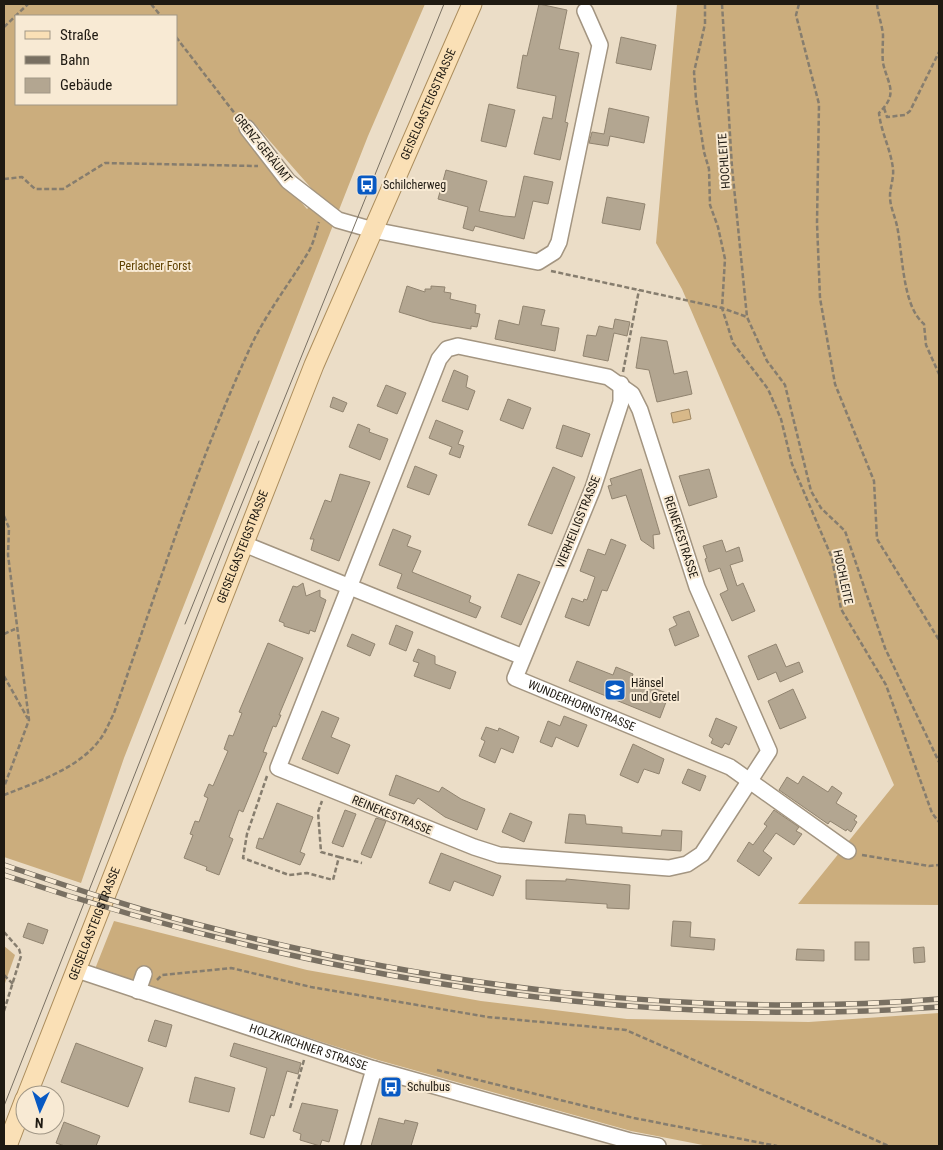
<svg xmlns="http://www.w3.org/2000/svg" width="943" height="1150" font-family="'Roboto Condensed',sans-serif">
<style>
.forest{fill:#cbad7d;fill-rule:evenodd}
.water{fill:#d8b989;stroke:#a08965}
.building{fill:#b3a691;stroke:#918470}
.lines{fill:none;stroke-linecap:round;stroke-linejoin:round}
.minor-casing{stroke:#a39581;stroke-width:18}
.major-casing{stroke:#ab8d5d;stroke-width:21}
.path{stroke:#867d6e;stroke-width:2.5;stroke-dasharray:5 2.5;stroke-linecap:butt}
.minor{stroke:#fff;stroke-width:15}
.major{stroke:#fae0b6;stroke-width:19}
.tram{stroke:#797062;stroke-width:1}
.rail-casing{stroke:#797062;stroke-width:5.5}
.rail{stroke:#f8ead4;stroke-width:4;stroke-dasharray:11;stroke-linecap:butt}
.labels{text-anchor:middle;stroke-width:4;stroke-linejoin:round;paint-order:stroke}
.street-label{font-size:12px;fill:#1f1a12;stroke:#f8ead4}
.poi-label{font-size:12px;fill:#1f1a12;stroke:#f8ead4;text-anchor:start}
.park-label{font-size:12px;fill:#5f4101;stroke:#f8ead4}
</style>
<rect width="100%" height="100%" fill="#ebddc7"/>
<g class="forest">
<path d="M4,4H425L368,136L124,758L81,883L4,857ZM16,16H176V104H16ZM254,123L319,197L307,209L242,134Z"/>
<polygon points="677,4 939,4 939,905 798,904 894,785 682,289 656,243"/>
<polygon points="114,921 307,970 481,1001 627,1019 809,1022 939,1013 939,1146 708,1146 631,1131 378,1060 95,969"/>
<polygon points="4,946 15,955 4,986"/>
</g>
<polygon class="water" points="689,409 691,419 673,423 671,413"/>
<g class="building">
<polygon points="539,4 567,10 559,49 579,53 565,122 568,123 560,160 534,154 543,117 552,119 556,96 517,88 523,55 527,56"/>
<polygon points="621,37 656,45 651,70 616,63"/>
<polygon points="489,104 515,110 506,147 481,141"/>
<polygon points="609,108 649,117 644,143 610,136 608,146 589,143 592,132 604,134"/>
<polygon points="446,170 487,181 479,211 504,216 515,217 524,176 553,182 548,204 533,201 524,239 475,226 473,231 463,228 468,207 438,199"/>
<polygon points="607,197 645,204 640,230 602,223"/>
<polygon points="407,286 425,292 425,289 431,289 431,286 445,287 444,292 451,293 450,299 476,305 475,313 480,314 477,327 471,326 471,329 432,322 399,312"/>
<polygon points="523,306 545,310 541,325 559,328 555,351 495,339 499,320 519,325"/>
<polygon points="615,319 630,322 627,336 614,333 608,361 583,356 587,335 596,336 599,326 613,329"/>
<polygon points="641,337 667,341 674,374 687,371 692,394 657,402 649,370 636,368"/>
<polygon points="454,370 468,376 466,387 475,391 468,410 442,401"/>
<polygon points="386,385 406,393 397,414 377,406"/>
<polygon points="333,397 347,403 343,412 330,407"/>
<polygon points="508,399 531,408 523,429 500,420"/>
<polygon points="436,420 463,431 458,444 464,446 460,458 449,454 452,447 429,438"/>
<polygon points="358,424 370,429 369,432 388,439 380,460 349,447"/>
<polygon points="563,425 590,434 582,457 556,448"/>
<polygon points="415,466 437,475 429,495 407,487"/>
<polygon points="553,467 575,477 552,534 528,525"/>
<polygon points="641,469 660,534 653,535 654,549 641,540 626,495 612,499 608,486 612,485 610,479"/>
<polygon points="709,469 717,497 689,506 679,476"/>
<polygon points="340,474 370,482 339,561 311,550 314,539 310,539 325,500 331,502"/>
<polygon points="393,529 411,536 407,546 421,551 412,572 471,596 469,602 481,607 476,618 397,588 402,574 379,565"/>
<polygon points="611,539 626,545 607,591 602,590 589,626 565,617 572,598 583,602 584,599 587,600 595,577 580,571 588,549 605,555"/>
<polygon points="722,540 726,552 739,547 743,561 730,565 737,586 743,583 755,611 732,621 720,594 728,590 720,568 709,572 705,559 707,558 703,546"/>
<polygon points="518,574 540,582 521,625 501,617"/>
<polygon points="303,583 306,596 320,590 320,597 326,600 315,632 310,630 309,634 284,626 284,623 279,621 293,586 297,587"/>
<polygon points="689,611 699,636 675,646 669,629 677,625 673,617"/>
<polygon points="396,625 413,632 406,651 389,644"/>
<polygon points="352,634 375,644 370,656 347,646"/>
<polygon points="268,643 303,658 279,715 281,715 276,727 273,726 263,752 267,753 243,812 239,810 229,837 233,839 219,875 206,870 207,867 184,858 193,835 190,834 195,821 199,822 208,798 204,796 209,784 213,786 228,751 224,749 229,735 233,736 242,713 239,712"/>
<polygon points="776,644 786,667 799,662 803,672 780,682 776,672 758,680 748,656"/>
<polygon points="418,649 435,656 435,664 456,672 450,689 414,676 419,663 413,661"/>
<polygon points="577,661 613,675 616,667 633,674 631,679 669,694 660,718 569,681"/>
<polygon points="793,689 806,718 780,729 768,701"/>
<polygon points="322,711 339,718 331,737 350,745 338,774 302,759"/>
<polygon points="564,716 587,725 578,747 556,737 552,747 540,742 548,721 560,726"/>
<polygon points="716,718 737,727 729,745 725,743 722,748 711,743 713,739 709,736"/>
<polygon points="486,727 498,731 499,728 519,737 513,753 501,748 495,763 479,756 485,741 481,739"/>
<polygon points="633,744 664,759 659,774 644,769 638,783 620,775"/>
<polygon points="688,769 706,776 700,791 682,783"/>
<polygon points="396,775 439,792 442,787 461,799 485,809 477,830 445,817 418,798 414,804 389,795"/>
<polygon points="803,776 828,792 832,786 842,793 836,803 857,816 854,820 857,822 851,832 847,829 846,831 830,821 828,824 779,790 787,777 798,784"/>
<polygon points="277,803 313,817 300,852 305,854 300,865 256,848 259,838 263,839"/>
<polygon points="345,810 356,814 343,847 332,843"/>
<polygon points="774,810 799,827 796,831 802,834 794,845 776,833 763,851 772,858 759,876 737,861 749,842 753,845 767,826 764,824"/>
<polygon points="510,813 532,822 524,842 502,832"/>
<polygon points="569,814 585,815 586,824 622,827 622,833 661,836 662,830 682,831 681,851 565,843"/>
<polygon points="376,818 386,821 371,858 361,854"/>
<polygon points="441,853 501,876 493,896 454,881 450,891 429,883"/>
<polygon points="566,879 630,885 629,909 607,908 607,904 526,899 526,880 566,881"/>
<polygon points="673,921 691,922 690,937 715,939 714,950 671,946"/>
<polygon points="28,923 48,930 43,944 23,937"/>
<rect x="855" y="942" width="14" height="18"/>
<polygon points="924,947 925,962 914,963 913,948"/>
<polygon points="797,949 824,950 824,961 796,960"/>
<polygon points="155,1020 172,1025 166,1047 148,1041"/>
<polygon points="76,1043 143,1068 128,1107 61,1082"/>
<polygon points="234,1043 301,1063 298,1074 287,1071 274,1116 271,1115 264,1138 250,1134 267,1068 230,1056"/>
<polygon points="195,1077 235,1088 229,1112 189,1102"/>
<polygon points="302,1103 338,1110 329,1142 322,1140 320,1146 300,1140 301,1134 293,1131"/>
<polygon points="379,1118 404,1124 405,1120 418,1123 411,1146 371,1146"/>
<polygon points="64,1122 100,1136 96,1146 65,1146 56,1143"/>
</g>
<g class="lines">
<g class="minor-casing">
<g id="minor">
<polyline points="247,128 288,181 338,220 373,230 538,262 554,252 559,242 600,45 585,11"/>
<polygon points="458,346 608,377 632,394 640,410 697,587 769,751 702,854 687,864 669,868 499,855 474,847 278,768 439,359 447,349"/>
<path id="s1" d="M621,384V402L593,488L515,678L730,767L848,851"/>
<polyline points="244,544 523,657"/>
<path id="s2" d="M77,970L374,1069L630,1141L658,1146"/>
<polyline points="138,991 144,974"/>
<polyline points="352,1146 374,1069"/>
</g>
</g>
<g class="major-casing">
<g id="major">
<path id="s3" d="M27,1095L314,365L472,4"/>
<polyline points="7,1146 25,1099"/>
</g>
</g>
<g class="path">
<polyline points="151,4 161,16"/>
<polyline points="705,4 705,24 694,72 696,99 704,152 709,169 710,205 718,227 725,259 722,308 733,343 768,389 781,419 792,464 832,558 841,609 886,685 932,813 939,822"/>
<polyline points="722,4 732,167 747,317 767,361 785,385 811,491 821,508 845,531 885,648 939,762"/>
<polyline points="799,4 796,15 819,104 817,223 820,298 835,384 874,481 877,539 939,640"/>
<path d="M877,4C878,15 882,24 883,35C883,44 882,54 883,63C888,85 899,93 879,113C881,132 891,150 893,169C894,178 890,187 890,196C890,207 895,216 897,226C903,254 902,306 924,324L926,345L939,374"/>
<polyline points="4,27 28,4"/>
<polyline points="176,37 239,119"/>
<polyline points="884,108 887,117 905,115 910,111 939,52"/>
<polyline points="4,179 22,177 35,189 63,189 105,163 258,166"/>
<polyline points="551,271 722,308 747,317"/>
<polyline points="623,372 639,290"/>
<polyline points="4,516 9,528 8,555 29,720 4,787"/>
<polyline points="4,634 15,629"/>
<polyline points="4,676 28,719"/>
<polyline points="267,776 247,834 243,858 289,875 307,873 333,880 339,857 321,852 318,812 322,801"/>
<path d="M4,795C37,782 80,768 101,738C106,731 110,721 114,713C157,591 196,466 250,348C266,313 290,283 309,251C314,242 316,231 319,222"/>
<polyline points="862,855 929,866 939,865"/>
<polyline points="339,857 362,863"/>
<polyline points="4,975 13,984"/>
<polyline points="157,980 162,975 231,968 311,987 488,1017 626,1030 889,1146"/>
<polyline points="4,1011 21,956 19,949 4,932"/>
<polyline points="437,1070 634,1118 777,1146"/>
<polyline points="290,1108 304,1060"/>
</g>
<use href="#minor" class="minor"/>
<use href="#major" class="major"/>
<g class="tram">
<polyline points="185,624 259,441"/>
<polyline points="4,1106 226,543 444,4"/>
</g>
<g class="rail-casing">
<g id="rail">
<path d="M4,865C67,886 131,908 196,924C436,987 691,1019 939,999"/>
<path d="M4,875C306,976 620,1030 939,1007"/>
</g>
</g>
<use href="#rail" class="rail"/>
</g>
<defs>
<g id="bus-square" transform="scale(1.125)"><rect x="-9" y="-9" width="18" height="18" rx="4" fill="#0859c3" stroke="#f8ead4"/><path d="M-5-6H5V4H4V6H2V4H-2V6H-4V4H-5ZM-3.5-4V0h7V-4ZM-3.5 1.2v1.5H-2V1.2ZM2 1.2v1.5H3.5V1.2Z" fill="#fff"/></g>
<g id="school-square" transform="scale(1.125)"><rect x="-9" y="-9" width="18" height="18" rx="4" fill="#0859c3" stroke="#f8ead4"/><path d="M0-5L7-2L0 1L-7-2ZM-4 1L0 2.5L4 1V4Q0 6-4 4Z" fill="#fff"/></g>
</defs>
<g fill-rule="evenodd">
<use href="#bus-square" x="367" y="185"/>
<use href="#school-square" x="615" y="690"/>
<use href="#bus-square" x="391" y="1087"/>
</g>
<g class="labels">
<g class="street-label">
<text dy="4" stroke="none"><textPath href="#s3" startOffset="1069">GEISELGASTEIGSTRASSE</textPath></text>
<text transform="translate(263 148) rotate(51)" y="4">GRENZ-GERÄUMT</text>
<text transform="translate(724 161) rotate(-94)" y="4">HOCHLEITE</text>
<text transform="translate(578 522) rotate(-68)" y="4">VIERHEILIGSTRASSE</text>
<text transform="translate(681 537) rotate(72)" y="4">REINEKESTRASSE</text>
<text dy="4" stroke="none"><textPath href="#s3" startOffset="589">GEISELGASTEIGSTRASSE</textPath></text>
<text transform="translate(843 577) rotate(78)" y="4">HOCHLEITE</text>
<text dy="4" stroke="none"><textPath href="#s1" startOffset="386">WUNDERHORNSTRASSE</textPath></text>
<text transform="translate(392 815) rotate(22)" y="4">REINEKESTRASSE</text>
<text dy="4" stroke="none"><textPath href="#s3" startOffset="184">GEISELGASTEIGSTRASSE</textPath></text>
<text dy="4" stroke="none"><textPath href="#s2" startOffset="244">HOLZKIRCHNER STRASSE</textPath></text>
</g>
<g class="poi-label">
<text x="383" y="189">Schilcherweg</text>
<text x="631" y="687">Hänsel<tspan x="631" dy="14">und Gretel</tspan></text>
<text x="407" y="1091">Schulbus</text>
</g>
<g class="park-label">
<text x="155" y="270">Perlacher Forst</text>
</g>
</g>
<rect width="943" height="1150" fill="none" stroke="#1f1a12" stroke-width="10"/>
<rect x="15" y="15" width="162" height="90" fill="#f8ead4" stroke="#a19786"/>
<rect x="25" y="31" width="25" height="8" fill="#fae0b6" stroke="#a19786"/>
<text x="60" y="40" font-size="15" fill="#1f1a12">Straße</text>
<rect x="25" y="56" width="25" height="8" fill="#797062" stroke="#a19786"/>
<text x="60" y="65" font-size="15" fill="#1f1a12">Bahn</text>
<rect x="25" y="78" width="25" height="15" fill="#b3a691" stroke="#a19786"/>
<text x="60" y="90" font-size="15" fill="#1f1a12">Gebäude</text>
<g transform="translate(40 1110) rotate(183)"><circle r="24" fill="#f8ead4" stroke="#a19786"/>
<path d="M0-4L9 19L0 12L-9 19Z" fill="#0859c3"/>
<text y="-8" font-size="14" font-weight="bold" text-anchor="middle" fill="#1f1a12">N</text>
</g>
</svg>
